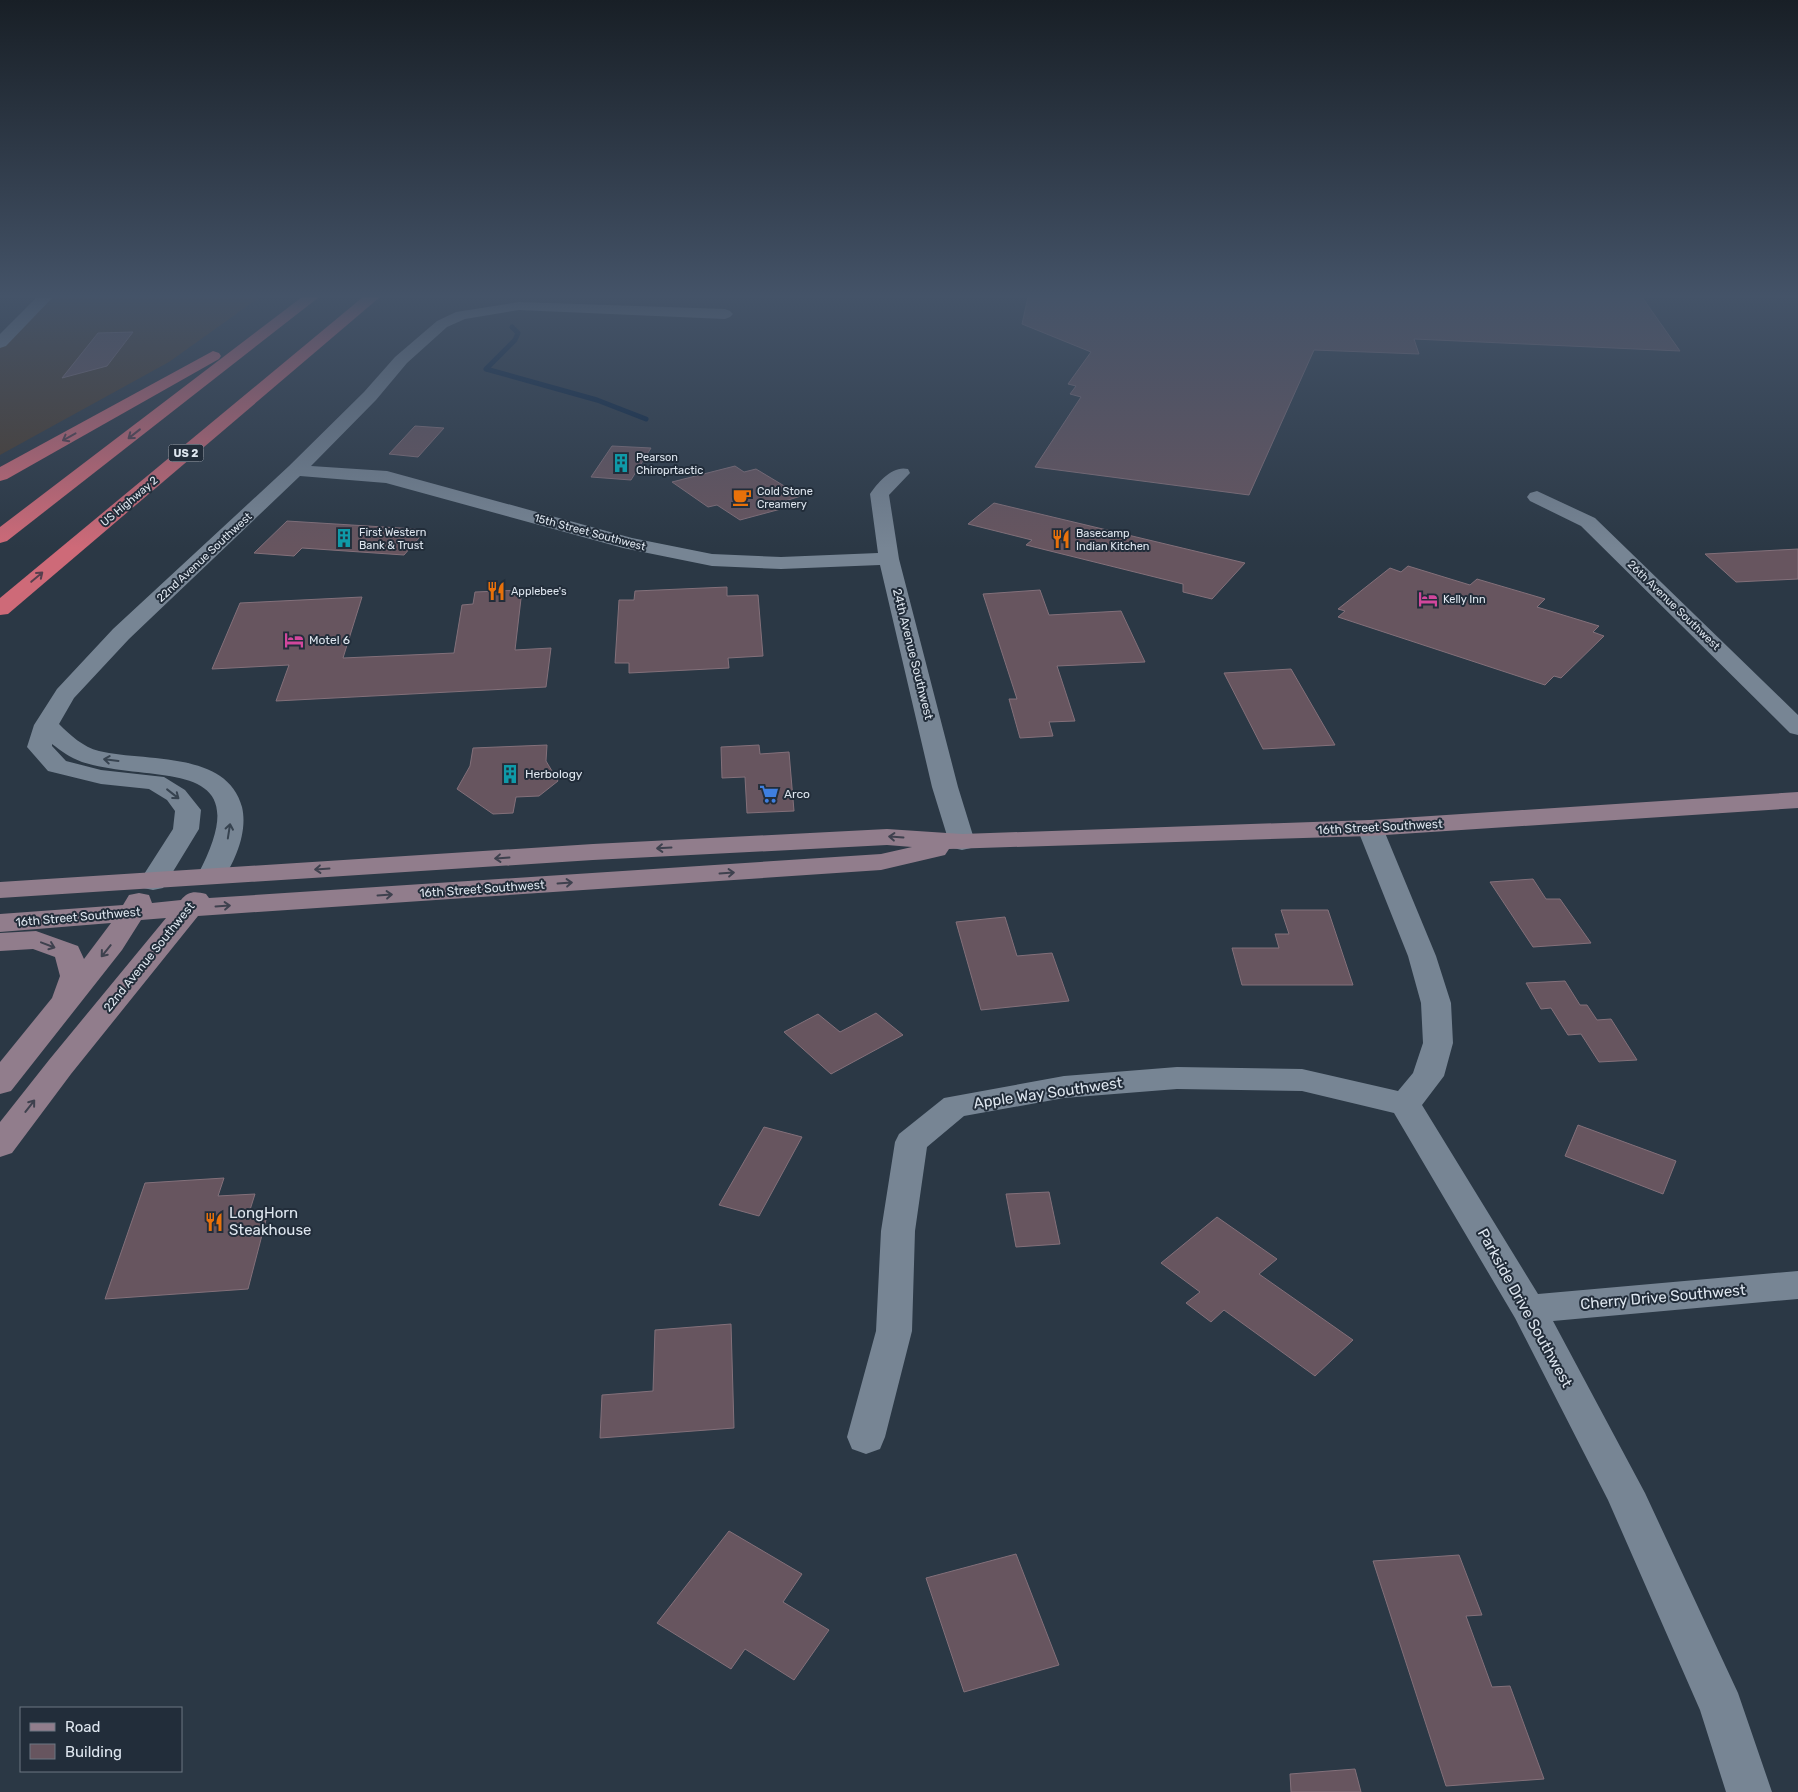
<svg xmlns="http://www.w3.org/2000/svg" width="1798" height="1792" font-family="Rubik,sans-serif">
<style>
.commercial{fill:#493b2e}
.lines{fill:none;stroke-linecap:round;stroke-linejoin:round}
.stream{stroke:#072240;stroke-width:5}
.building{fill:#67555f;stroke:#83707a}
.minor{fill:#778594;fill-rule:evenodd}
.tertiary{fill:#778594;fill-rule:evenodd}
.secondary{fill:#917d8c;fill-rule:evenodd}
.motorway{fill:#ce6a78;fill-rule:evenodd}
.oneway{stroke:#563f4d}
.oneway2{stroke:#374350}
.oneway3{stroke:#3e414e}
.labels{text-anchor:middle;stroke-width:4;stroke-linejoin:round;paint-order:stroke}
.shield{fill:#222d3a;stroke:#a6aeb9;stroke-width:1}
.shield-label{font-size:11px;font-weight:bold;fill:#dee6ef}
.far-poi-label{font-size:11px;fill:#dee6ef;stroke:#222d3a;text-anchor:start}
.far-street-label{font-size:11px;fill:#dee6ef;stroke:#222d3a}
.poi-label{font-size:12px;fill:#dee6ef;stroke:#222d3a;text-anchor:start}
.street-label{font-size:12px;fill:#dee6ef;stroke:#222d3a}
.near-street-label{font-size:15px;fill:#dee6ef;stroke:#222d3a}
.near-poi-label{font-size:15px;fill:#dee6ef;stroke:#222d3a;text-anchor:start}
</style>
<rect width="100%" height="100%" fill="#2b3845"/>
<polygon class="commercial" points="49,297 260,297 169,362 0,455 0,346"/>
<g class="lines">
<polyline class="stream" points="512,327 518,333 515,340 486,369 597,400 646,419"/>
</g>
<g class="building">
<polygon points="1028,297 1642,297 1680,351 1414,339 1419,354 1314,350 1249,495 1035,467 1081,397 1070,394 1076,386 1068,384 1091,352 1022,324"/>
<polygon points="133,332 107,366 62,378 98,333"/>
<polygon points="415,426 444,428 418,457 389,454"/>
<polygon points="612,446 651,448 631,480 591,477"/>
<polygon points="735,466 744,472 756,469 801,496 785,501 792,506 740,520 717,505 708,507 672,482"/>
<polygon points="994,503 1245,563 1212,599 1183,592 1183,584 1026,545 1032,540 968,524"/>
<polygon points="287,521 400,528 426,530 404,555 302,548 294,556 254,553"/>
<polygon points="1798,549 1798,579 1736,582 1705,554"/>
<polygon points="1408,566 1470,585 1477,579 1545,599 1537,607 1599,626 1593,632 1604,636 1561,678 1554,676 1545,685 1338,617 1345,611 1338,609 1390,568 1401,572"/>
<polygon points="727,587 727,596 758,595 763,656 728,658 729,668 629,673 629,663 615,663 619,600 634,600 635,591"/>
<polygon points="522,590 515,650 551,648 546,687 276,701 289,665 212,669 240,603 362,597 343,658 454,653 462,605 473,604 475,592"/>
<polygon points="1040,590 1049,615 1121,611 1145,662 1057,666 1075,721 1049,722 1053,736 1020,738 1009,699 1017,699 983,594"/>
<polygon points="1291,669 1335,745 1263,749 1224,673"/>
<polygon points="547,745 546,761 558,781 539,796 516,797 513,813 493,814 457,789 470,766 473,748"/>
<polygon points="759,745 760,754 789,752 794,811 747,813 745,777 722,778 721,747"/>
<polygon points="1533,879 1546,899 1560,899 1591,943 1533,947 1490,882"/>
<polygon points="1281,910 1328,910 1353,985 1242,985 1232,948 1279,948 1275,934 1289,934"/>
<polygon points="1005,917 1017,956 1052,953 1069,1001 981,1010 956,922"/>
<polygon points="1565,981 1580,1005 1587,1005 1597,1020 1611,1019 1637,1060 1599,1062 1581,1034 1568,1035 1551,1008 1541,1009 1526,983"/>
<polygon points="876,1013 903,1035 831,1074 784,1032 818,1014 840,1032"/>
<polygon points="1578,1125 1676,1161 1663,1194 1565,1156"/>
<polygon points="764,1127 802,1137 759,1216 719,1205"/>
<polygon points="224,1178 218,1196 255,1194 249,1213 268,1212 248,1289 105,1299 145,1183"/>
<polygon points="1049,1192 1060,1244 1016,1247 1006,1194"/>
<polygon points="1217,1217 1277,1259 1259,1274 1353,1340 1315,1376 1224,1310 1211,1322 1186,1303 1200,1292 1161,1263"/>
<polygon points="731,1324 734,1428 600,1438 602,1395 653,1391 655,1330"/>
<polygon points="729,1531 802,1574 783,1602 829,1630 794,1680 745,1649 731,1669 657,1623"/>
<polygon points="1016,1554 1059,1665 964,1692 926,1578"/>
<polygon points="1459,1555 1482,1615 1466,1616 1492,1687 1510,1686 1544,1779 1446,1786 1373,1561"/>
<polygon points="1355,1769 1361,1792 1291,1792 1290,1774"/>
</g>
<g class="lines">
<g class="minor">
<path d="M519,302L725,309L730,311L733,314L730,317L725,319L519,310L465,319L447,327L407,363L376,400L311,466L387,471L632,538L712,554L781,557L878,553L870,494C878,482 893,465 908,469L910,473L889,495L899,559L958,787L975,842L971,848L962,850L953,848L949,842L932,787L880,565L781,569L712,566L623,548L386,483L300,476L129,639L74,698L59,724C70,735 83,747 99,751C144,762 227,750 242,807C248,832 235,862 221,882L211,884L201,882L197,876C263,753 154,785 82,762C71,758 61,751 52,744V746L66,761L101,770L164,777L185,790L201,810L199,829L163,888L153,890L143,888L139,882L173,829L175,811L167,800L149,789L101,784L48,771L27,747L34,725L57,689L113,629L289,466L364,392L395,357L437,321L456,312Z"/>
<polygon points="1537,491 1595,518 1798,715 1798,735 1790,733 1581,526 1530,501 1527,497 1530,493"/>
<polygon points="1370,820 1379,822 1383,828 1436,956 1451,1003 1453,1043 1444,1076 1422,1105 1538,1294 1798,1271 1798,1299 1553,1321 1645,1493 1738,1693 1772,1792 1726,1792 1700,1710 1608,1500 1515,1318 1394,1113 1302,1091 1177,1089 1064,1098 964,1116 927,1147 915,1231 912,1331 885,1437 880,1449 866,1454 852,1449 847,1437 876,1331 881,1231 895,1142 899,1134 944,1098 1064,1076 1177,1067 1302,1069 1398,1091 1413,1073 1423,1043 1421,1003 1408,956 1357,828 1361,822"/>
</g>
<polygon class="tertiary" points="37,297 53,297 6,346 0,348 0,334"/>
<path class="secondary" d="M1798,792V808L1370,836L949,849L945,855L881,870L198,916L71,1074L12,1153L0,1157V1122L49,1060L166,918L141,920L122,950L11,1091L0,1094V1062L52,998L60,976L55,957L33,949L0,951V933L36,931L78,946L84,959L111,923L0,932V914L123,905L129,895L139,893L149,895L152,903L181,900C188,891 195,891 206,894L209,898L881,854L912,847L887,845L593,860L0,898V882L593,844L887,829L962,834L1370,820Z"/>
<g class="motorway">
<polygon points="302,297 319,297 7,541 0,543 0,527"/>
<polygon points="363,297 380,297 8,614 0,615 0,598"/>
<polygon points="213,351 219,353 221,356 219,359 7,479 0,481 0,467"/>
</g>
</g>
<defs><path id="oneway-shaft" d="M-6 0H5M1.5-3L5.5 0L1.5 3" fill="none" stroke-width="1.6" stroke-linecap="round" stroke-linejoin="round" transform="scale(1.25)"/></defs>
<g class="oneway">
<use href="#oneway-shaft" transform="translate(134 434) rotate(142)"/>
<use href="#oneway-shaft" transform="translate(69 437) rotate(151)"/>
<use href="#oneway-shaft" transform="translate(37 577) rotate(-40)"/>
</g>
<g class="oneway2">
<use href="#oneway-shaft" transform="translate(111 760) rotate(-173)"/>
<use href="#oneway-shaft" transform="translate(173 794) rotate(38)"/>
<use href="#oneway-shaft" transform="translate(229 831) rotate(-81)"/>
</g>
<g class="oneway3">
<use href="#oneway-shaft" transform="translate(896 837) rotate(-176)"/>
<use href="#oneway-shaft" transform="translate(664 848) rotate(177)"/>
<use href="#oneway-shaft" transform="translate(502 858) rotate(176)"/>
<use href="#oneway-shaft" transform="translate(322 869) rotate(176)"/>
<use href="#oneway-shaft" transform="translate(727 873) rotate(-4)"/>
<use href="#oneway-shaft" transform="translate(565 883) rotate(-4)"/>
<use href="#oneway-shaft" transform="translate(385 895) rotate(-4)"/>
<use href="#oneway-shaft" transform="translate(223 906) rotate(-4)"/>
<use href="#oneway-shaft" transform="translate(48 945) rotate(21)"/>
<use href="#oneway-shaft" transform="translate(106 951) rotate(129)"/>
<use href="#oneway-shaft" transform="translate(30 1106) rotate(-52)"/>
</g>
<linearGradient id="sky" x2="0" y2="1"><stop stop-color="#181f26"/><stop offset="0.54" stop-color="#445368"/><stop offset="1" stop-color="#445368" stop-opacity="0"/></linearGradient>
<rect width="1798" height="548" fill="url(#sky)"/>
<defs>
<g id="building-bare" transform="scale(1.5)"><path d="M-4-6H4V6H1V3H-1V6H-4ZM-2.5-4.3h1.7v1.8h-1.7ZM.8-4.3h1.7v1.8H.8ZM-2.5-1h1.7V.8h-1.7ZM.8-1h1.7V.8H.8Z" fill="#0f9aa8" stroke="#222d3a" stroke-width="2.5" paint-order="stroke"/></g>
<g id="cafe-bare" transform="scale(1.5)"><path d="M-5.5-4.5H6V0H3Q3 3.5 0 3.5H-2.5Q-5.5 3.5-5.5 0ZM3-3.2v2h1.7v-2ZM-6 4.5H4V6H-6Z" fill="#e8710a" stroke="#222d3a" stroke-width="2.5" paint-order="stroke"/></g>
<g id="restaurant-bare" transform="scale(1.5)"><path d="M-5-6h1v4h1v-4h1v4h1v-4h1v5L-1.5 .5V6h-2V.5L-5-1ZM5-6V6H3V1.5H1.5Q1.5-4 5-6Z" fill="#e8710a" stroke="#222d3a" stroke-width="2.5" paint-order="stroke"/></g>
<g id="hotel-bare" transform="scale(1.5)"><path d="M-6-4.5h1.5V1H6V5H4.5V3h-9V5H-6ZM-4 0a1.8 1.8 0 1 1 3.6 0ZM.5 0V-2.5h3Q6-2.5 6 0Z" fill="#d1479c" stroke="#222d3a" stroke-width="2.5" paint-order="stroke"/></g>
<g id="supermarket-bare" transform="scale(1.5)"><path d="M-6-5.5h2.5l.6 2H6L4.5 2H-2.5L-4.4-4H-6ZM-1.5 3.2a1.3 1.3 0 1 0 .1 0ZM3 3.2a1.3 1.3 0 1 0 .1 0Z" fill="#3f7fe0" stroke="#222d3a" stroke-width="2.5" paint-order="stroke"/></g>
</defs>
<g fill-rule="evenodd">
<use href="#building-bare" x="621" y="463"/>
<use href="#cafe-bare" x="742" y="497"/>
<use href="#building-bare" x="344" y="538"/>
<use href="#restaurant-bare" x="1061" y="539"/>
<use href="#restaurant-bare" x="496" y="591"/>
<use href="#hotel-bare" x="1428" y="599"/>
<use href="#hotel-bare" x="294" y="640"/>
<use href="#building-bare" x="510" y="774"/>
<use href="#supermarket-bare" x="769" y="794"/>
<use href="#restaurant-bare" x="214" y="1222"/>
</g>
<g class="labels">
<rect class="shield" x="168.5" y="444.5" width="35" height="17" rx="4"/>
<g class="shield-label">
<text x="186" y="457">US 2</text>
</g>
<g class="far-poi-label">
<text x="636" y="461">Pearson<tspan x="636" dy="13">Chiroprtactic</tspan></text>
<text x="757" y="495">Cold Stone<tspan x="757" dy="13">Creamery</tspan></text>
<text x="359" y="536">First Western<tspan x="359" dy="13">Bank &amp; Trust</tspan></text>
<text x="1076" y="537">Basecamp<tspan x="1076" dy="13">Indian Kitchen</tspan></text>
<text x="511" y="595">Applebee's</text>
<text x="1443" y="603">Kelly Inn</text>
</g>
<g class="far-street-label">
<text transform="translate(129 501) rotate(-40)" y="4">US Highway 2</text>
<text transform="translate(590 532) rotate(15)" y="4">15th Street Southwest</text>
<text transform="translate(204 557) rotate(-43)" y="4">22nd Avenue Southwest</text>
<text transform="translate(1674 605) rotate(44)" y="4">26th Avenue Southwest</text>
</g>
<g class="poi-label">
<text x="309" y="644">Motel 6</text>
<text x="525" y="778">Herbology</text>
<text x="784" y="798">Arco</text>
</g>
<g class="street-label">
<text transform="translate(913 654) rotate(76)" y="4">24th Avenue Southwest</text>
<text transform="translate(1380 827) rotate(-3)" y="4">16th Street Southwest</text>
<text transform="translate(482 889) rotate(-4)" y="4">16th Street Southwest</text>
<text transform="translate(78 917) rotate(-5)" y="4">16th Street Southwest</text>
<text transform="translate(149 957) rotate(-51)" y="4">22nd Avenue Southwest</text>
</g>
<g class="near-street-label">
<text transform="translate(1048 1093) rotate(-8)" y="5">Apple Way Southwest</text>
<text transform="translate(1663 1297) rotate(-5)" y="5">Cherry Drive Southwest</text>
<text transform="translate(1525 1308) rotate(61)" y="5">Parkside Drive Southwest</text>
</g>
<g class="near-poi-label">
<text x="229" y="1218">LongHorn<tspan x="229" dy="17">Steakhouse</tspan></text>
</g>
</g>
<rect x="20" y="1707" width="162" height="65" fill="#222d3a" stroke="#6d7782"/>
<rect x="30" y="1723" width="25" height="8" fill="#917d8c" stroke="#6d7782"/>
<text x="65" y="1732" font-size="15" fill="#dee6ef">Road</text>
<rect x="30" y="1744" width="25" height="15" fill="#67555f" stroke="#6d7782"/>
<text x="65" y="1757" font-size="15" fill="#dee6ef">Building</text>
</svg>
